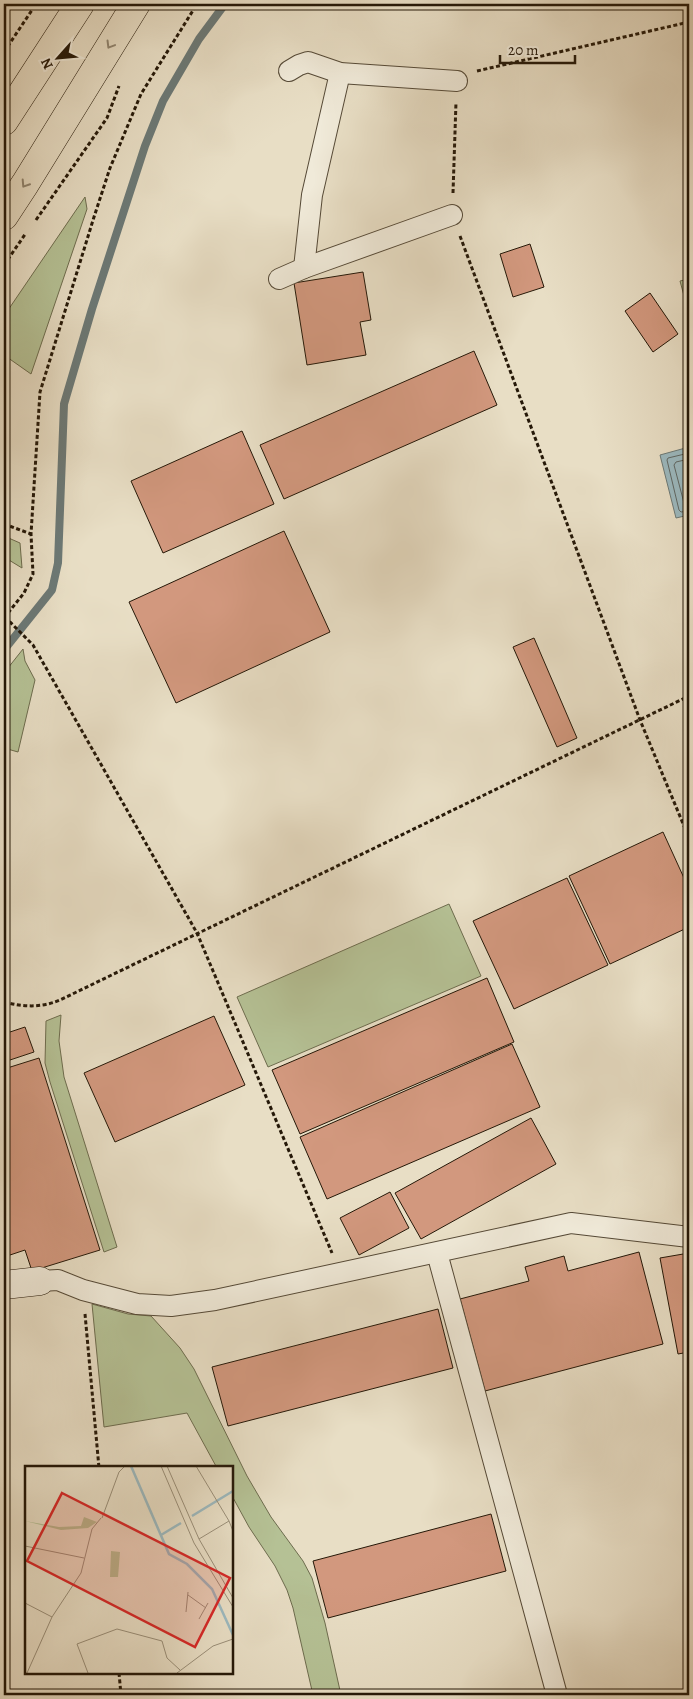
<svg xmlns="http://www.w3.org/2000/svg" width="693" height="1699" font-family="Alegreya,serif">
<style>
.green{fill:#b5c195;stroke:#6d6c4e}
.water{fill:#9cb9bf;stroke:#6c7976}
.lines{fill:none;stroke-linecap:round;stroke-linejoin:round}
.shore{stroke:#606864;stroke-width:1}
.stream{stroke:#6c7976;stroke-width:8}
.building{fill:#d2987e;stroke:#251808}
.street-casing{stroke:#564a37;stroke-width:22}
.secondary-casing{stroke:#251808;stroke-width:29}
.primary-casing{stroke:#251808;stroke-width:29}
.path{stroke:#251808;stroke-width:3;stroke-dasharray:4 2.5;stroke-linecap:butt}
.street{stroke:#f0ead9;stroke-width:20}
.secondary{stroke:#f0ead9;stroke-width:28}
.primary{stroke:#e8dec5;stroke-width:28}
.oneway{stroke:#908570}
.inset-river{fill:none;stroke:#9cb9bf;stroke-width:2.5}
.inset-road{fill:none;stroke:#9a8f79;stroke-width:1}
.view{fill:#d62828;fill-opacity:0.15;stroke:#d62828;stroke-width:2.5}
.inset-edge{fill:none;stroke:#251808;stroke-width:2.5}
</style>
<rect width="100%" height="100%" fill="#e8dec5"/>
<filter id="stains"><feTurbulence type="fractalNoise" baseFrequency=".004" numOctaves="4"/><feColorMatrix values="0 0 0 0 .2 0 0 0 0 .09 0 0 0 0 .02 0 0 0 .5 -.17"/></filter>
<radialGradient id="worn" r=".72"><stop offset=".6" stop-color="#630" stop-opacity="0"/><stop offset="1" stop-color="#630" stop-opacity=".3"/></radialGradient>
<g class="green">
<polygon points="85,197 87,209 31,374 4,355 4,316"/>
<polygon points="689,279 689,314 680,281"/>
<polygon points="4,536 20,543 22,568 4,557"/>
<polygon points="23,649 25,661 35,680 18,752 4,748 4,673"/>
<polygon points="449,904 481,976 268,1067 237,997"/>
<polygon points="61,1015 59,1041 64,1077 117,1247 104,1252 50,1082 45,1063 46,1021"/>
<polygon points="92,1304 128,1314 151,1316 180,1348 194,1369 247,1476 271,1517 303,1561 312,1578 325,1623 341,1695 313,1695 293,1608 287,1590 275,1566 249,1527 231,1494 231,1468 217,1468 187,1413 104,1427"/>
</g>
<polygon class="water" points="689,447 689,515 676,518 660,455"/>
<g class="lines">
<g class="shore">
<polyline points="689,453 668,458 667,460 679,510 681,512 689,511"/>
<polyline points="689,459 676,462 674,465 684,503 689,504"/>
</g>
<polyline class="stream" points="4,650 52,590 58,563 64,404 92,309 145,146 163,101 199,39 225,4"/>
</g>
<g class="building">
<polygon points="530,244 544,287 513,297 500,254"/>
<polygon points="363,272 371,320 360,322 366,355 307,365 294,283"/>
<polygon points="650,293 678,334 653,352 625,311"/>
<polygon points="474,351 497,405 284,499 260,445"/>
<polygon points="242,431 274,504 163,553 131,481"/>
<polygon points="284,531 330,632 176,703 129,602"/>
<polygon points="534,638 577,738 557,747 513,647"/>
<polygon points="663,832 689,889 689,927 610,964 569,876"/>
<polygon points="567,878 608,965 514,1009 473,921"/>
<polygon points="487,978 514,1042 300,1134 272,1070"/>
<polygon points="214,1016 245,1085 115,1142 84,1073"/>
<polygon points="25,1027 34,1052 4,1062 4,1034"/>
<polygon points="512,1044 540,1107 327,1199 300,1137"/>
<polygon points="39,1058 100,1250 32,1271 25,1250 4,1257 4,1069"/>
<polygon points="531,1118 556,1164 421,1239 395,1193"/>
<polygon points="390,1192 409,1228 359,1255 340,1218"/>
<polygon points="639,1252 663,1344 485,1391 460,1299 529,1281 525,1267 564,1256 568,1271"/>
<polygon points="689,1253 689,1352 678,1354 660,1258"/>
<polygon points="438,1309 453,1368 228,1426 212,1367"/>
<polygon points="491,1514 506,1571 328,1618 313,1561"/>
</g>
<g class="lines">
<g class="street-casing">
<g id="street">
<polyline points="289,71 299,65 308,62 340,73 457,81"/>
<polyline points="304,268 312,195 340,73"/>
<polyline points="279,279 304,268 452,215"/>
<polyline points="437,1253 557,1695"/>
<polyline points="40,1281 58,1280 83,1290 137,1304 171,1306 215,1300 571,1223 689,1237"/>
</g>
</g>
<g class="secondary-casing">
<polyline id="secondary" points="4,1285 40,1281"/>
</g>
<g class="primary-casing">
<g id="primary">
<polyline points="4,121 80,4"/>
<polyline points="4,216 25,184 136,4"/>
</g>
</g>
<g class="path">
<polyline points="4,52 36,4"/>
<polyline points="477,71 689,22"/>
<polyline points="453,193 456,102"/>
<polyline points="36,220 107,118 119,86"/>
<polyline points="460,236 640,720 689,838"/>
<polyline points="4,265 26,233"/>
<polyline points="4,524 31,534"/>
<polyline points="5,617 33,645 197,933 332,1253"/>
<polyline points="4,618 24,593 33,574 31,534 40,392 94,217 110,168 141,94 197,4"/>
<path d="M4,1002C24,1007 41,1008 60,1000L689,696"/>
<polyline points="85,1314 99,1468"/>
<polyline points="119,1673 121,1695"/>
</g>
<use href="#street" class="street"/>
<use href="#secondary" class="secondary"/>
<use href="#primary" class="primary"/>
</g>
<defs><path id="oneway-chevron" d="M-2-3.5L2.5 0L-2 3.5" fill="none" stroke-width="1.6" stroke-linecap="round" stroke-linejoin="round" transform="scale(1.25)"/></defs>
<g class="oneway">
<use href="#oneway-chevron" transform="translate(110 45) rotate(121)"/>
<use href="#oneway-chevron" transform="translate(25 184) rotate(123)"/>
</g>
<g transform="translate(25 1466)">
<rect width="208" height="208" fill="#e8dec5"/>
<path d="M59,51L72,56L63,62L36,64L0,55L34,61L56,60ZM86,85L95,86L93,111H85Z" fill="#b5c195"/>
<path class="inset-river" d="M106,0L144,88L162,98L187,123L208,169M167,50L208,25M136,69L156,57"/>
<path class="inset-road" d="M136,0L169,77L208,141M142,0L174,73L208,132M171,0L204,55M77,52L94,6L100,0M174,73L204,55L208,65M0,80L59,92M163,129L181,142M0,137L27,151M161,146L163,126M174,153L183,137M2,207L27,151L56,107L67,63L76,52M63,207L52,178L92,163L137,175L142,192L155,204M152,207L188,180L208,173"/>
<path class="view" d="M37,27L205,112L170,181L2,95Z"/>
<rect width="208" height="208" class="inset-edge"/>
</g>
<rect width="693" height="1699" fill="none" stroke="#e8dec5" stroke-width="20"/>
<rect x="5" y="5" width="683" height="1689" fill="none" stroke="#251808" stroke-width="2.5"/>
<rect x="10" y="10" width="673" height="1679" fill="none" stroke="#251808"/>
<g transform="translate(58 58) rotate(243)" stroke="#f0ead9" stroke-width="4" paint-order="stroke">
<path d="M0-4L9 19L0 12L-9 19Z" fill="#251808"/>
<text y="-8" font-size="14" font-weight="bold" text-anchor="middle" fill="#251808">N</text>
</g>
<path d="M500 55v8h75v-8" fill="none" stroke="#251808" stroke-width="2.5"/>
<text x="508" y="55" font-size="15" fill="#251808" stroke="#f0ead9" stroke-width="4" paint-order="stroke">20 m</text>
<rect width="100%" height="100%" filter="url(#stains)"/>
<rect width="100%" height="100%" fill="url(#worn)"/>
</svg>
